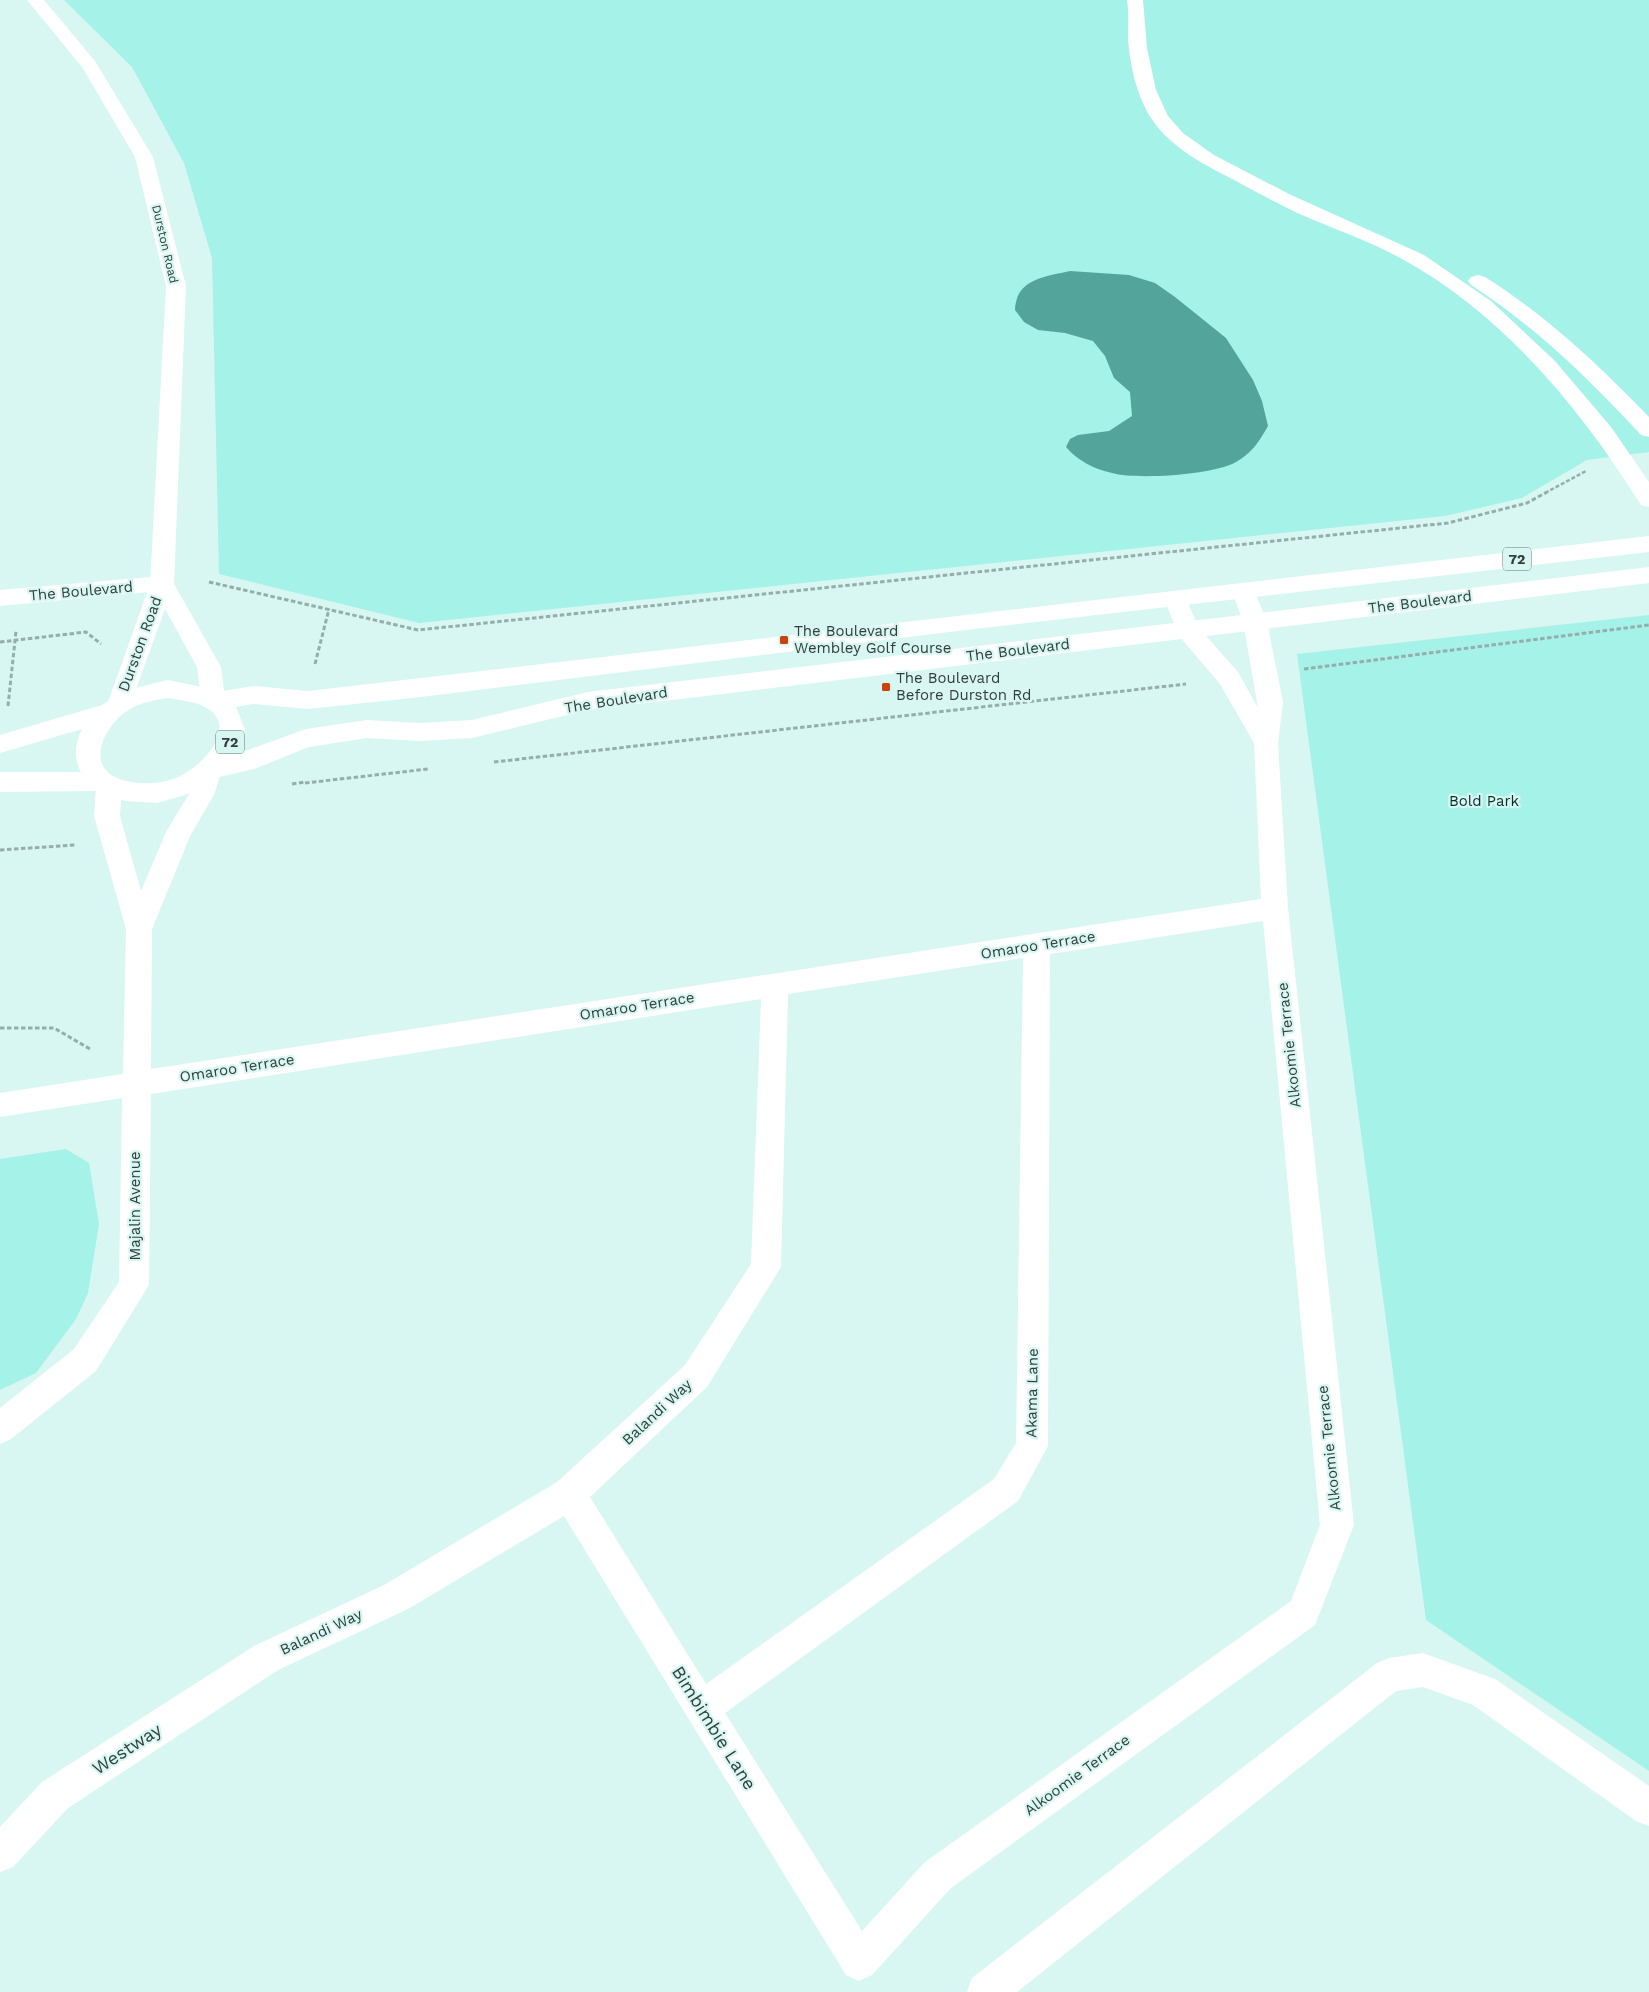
<svg xmlns="http://www.w3.org/2000/svg" width="1649" height="1992" font-family="'Work Sans',sans-serif">
<style>
.green{fill:#a4f2e8}
.water{fill:#53a49b}
.lines{fill:none;stroke-linecap:round;stroke-linejoin:round}
.path-far1{stroke:#96aeaa;stroke-width:2.5;stroke-dasharray:4 2;stroke-linecap:butt}
.path{stroke:#96aeaa;stroke-width:3;stroke-dasharray:4.5 2.5;stroke-linecap:butt}
.service{fill:#fff;fill-rule:evenodd}
.minor{fill:#fff;fill-rule:evenodd}
.tertiary{fill:#fff;fill-rule:evenodd}
.primary{fill:#fff;fill-rule:evenodd}
.poi-dot{fill:#ca430b;stroke:#d8f7f2;stroke-width:2}
.labels{text-anchor:middle;stroke-width:4.5;stroke-linejoin:round;paint-order:stroke}
.far-street-label{font-size:12px;fill:#323e3c;stroke:#d8f7f2}
.shield{fill:#d8f7f2;stroke:#647673;stroke-width:1}
.shield-label{font-size:14px;font-weight:bold;fill:#323e3c}
.street-label{font-size:15px;fill:#323e3c;stroke:#d8f7f2}
.poi-label{font-size:15px;fill:#323e3c;stroke:#d8f7f2;text-anchor:start}
.park-label{font-size:15px;fill:#07302d;stroke:#d8f7f2}
.near-street-label{font-size:18px;fill:#323e3c;stroke:#d8f7f2}
</style>
<rect width="100%" height="100%" fill="#d8f7f2"/>
<g class="green">
<polygon points="64,0 1649,0 1649,452 1587,460 1522,498 1445,516 419,623 219,574 212,258 184,163 132,67"/>
<polygon points="1649,615 1649,1771 1426,1620 1297,654"/>
<polygon points="66,1149 89,1163 99,1224 88,1293 76,1319 36,1373 0,1390 0,1159"/>
</g>
<path class="water" d="M1070,271L1129,275L1155,283L1175,297L1226,338L1253,380L1262,401L1268,426C1259,442 1252,453 1236,462C1213,475 1137,480 1112,473C1094,469 1078,461 1066,447L1070,439L1078,435L1109,431L1132,416L1130,392L1114,378L1105,356L1093,341L1065,333L1038,330L1024,322L1015,310C1016,279 1044,277 1070,271Z"/>
<g class="lines">
<polyline class="path-far1" points="1545,493 1586,471"/>
<g class="path">
<polyline points="209,582 418,630 1448,523 1527,503 1547,492"/>
<polyline points="0,642 86,632 101,644"/>
<polyline points="315,664 329,609"/>
<polyline points="1304,669 1649,625"/>
<polyline points="8,706 16,631"/>
<polyline points="494,762 1186,684"/>
<polyline points="305,783 428,769"/>
<polyline points="292,784 305,782"/>
<polyline points="0,850 75,845"/>
<polyline points="0,1028 54,1028 90,1049"/>
</g>
<g class="service">
<path d="M1127,0H1143L1147,48L1156,90L1168,116L1183,133L1214,155L1289,194L1424,255L1491,301L1555,361L1611,427L1649,482V507L1641,505C1581,409 1503,314 1402,259C1370,241 1336,230 1304,216C1280,205 1258,193 1236,181C1205,165 1174,150 1153,121C1137,98 1130,66 1128,38C1128,25 1129,13 1127,0Z"/>
<path d="M1478,275L1485,277C1547,316 1599,365 1649,417V437L1641,435C1589,379 1536,327 1471,285L1468,281L1471,277Z"/>
<polygon points="1423,1653 1495,1679 1649,1786 1649,1826 1636,1821 1473,1705 1423,1687 1396,1691 1017,1992 967,1992 972,1978 1377,1663 1389,1658"/>
</g>
<g class="minor">
<polygon points="162,576 170,578 174,584 170,590 0,606 0,590"/>
<path d="M1244,583L1252,585L1267,622L1283,702L1278,743L1288,908L1354,1525L1315,1625L951,1888L872,1975L859,1981L846,1975L564,1516L408,1609L278,1670L68,1808L13,1867L0,1872V1827L42,1782L254,1646L384,1585L557,1482L685,1365L751,1264L761,999L151,1094L149,1285L96,1371L11,1439L0,1444V1408L74,1349L119,1282L122,1098L0,1117V1093L123,1074L126,929L94,816L96,787L100,780L109,777L118,780L122,787L120,816L141,891L166,832L189,794L199,766L208,764L217,766L221,773L214,795L191,834L152,929L151,1069L1261,899L1254,743L1220,684L1179,636L1164,599L1168,593L1176,591L1184,593L1198,627L1238,672L1258,708L1243,622L1232,591L1236,585ZM1263,921L1320,1525L1291,1601L925,1862L862,1931L725,1713L1018,1501L1048,1446L1050,954ZM1023,958L1016,1443L994,1479L706,1684L590,1497L707,1387L781,1267L788,994Z"/>
</g>
<polygon class="tertiary" points="27,0 44,0 95,61 153,157 186,286 174,584 221,667 225,698 222,704 213,707 204,704 201,698 197,667 165,609 128,711 119,714 110,711 107,705 150,584 166,286 135,157 82,67"/>
<path class="primary" d="M1649,536V552L966,630L421,697L308,709L253,704L236,707L245,730L237,754L306,729L367,720L420,723L472,720L588,692L1649,567V583L588,710L472,738L420,741L367,738L309,747L254,769L219,777L195,792L157,803L125,801L98,791L0,792V772H81C73,757 75,744 82,729L0,753V735L102,705L127,690L168,680L206,688L217,692L253,686L308,691ZM168,698C178,700 189,701 198,704C244,720 206,765 178,777C163,784 142,785 126,781C84,771 101,731 125,712C138,703 153,700 168,698Z"/>
</g>
<g class="poi-dot">
<rect x="779" y="635" width="10" height="10" rx="2.5"/>
<rect x="881" y="682" width="10" height="10" rx="2.5"/>
</g>
<g class="labels">
<g class="far-street-label">
<text transform="translate(165 244) rotate(77)" y="4">Durston Road</text>
</g>
<g class="shield">
<rect x="1503" y="547.5" width="28" height="23" rx="4"/>
<rect x="216" y="730.5" width="28" height="23" rx="4"/>
</g>
<g class="shield-label">
<text x="1517" y="564">72</text>
<text x="230" y="747">72</text>
</g>
<g class="street-label">
<text transform="translate(81 591) rotate(-5)" y="5">The Boulevard</text>
<text transform="translate(1420 602) rotate(-7)" y="5">The Boulevard</text>
<text transform="translate(140 644) rotate(-70)" y="5">Durston Road</text>
<text transform="translate(1018 650) rotate(-7)" y="5">The Boulevard</text>
<text transform="translate(616 700) rotate(-9)" y="5">The Boulevard</text>
<text transform="translate(1038 945) rotate(-9)" y="5">Omaroo Terrace</text>
<text transform="translate(637 1006) rotate(-9)" y="5">Omaroo Terrace</text>
<text transform="translate(1289 1045) rotate(-96)" y="5">Alkoomie Terrace</text>
<text transform="translate(237 1068) rotate(-9)" y="5">Omaroo Terrace</text>
<text transform="translate(135 1206) rotate(-90)" y="5">Majalin Avenue</text>
<text transform="translate(1032 1393) rotate(-89)" y="5">Akama Lane</text>
<text transform="translate(657 1412) rotate(-43)" y="5">Balandi Way</text>
<text transform="translate(1329 1448) rotate(-96)" y="5">Alkoomie Terrace</text>
<text transform="translate(321 1632) rotate(-25)" y="5">Balandi Way</text>
<text transform="translate(1077 1775) rotate(-36)" y="5">Alkoomie Terrace</text>
</g>
<g class="poi-label">
<text x="794" y="636">The Boulevard<tspan x="794" dy="17">Wembley Golf Course</tspan></text>
<text x="896" y="683">The Boulevard<tspan x="896" dy="17">Before Durston Rd</tspan></text>
</g>
<g class="park-label">
<text x="1484" y="806">Bold Park</text>
</g>
<g class="near-street-label">
<text transform="translate(714 1728) rotate(58)" y="6">Bimbimbie Lane</text>
<text transform="translate(127 1749) rotate(-33)" y="6">Westway</text>
</g>
</g>
</svg>
